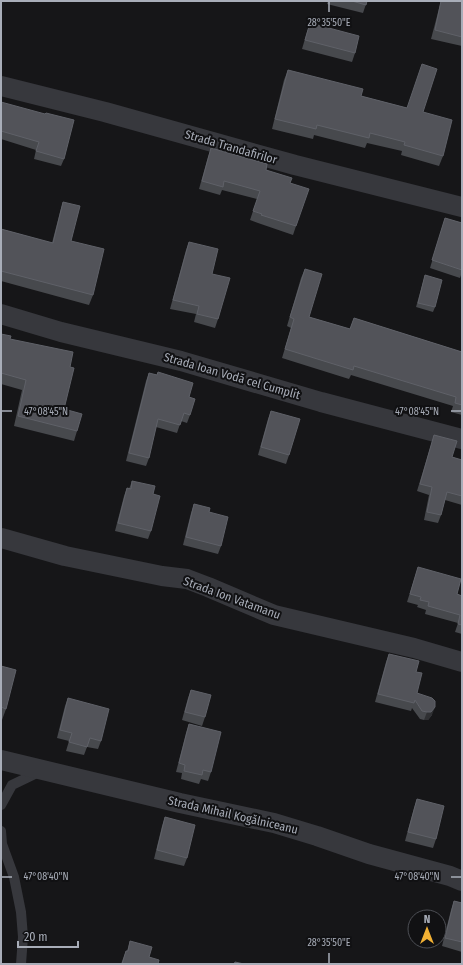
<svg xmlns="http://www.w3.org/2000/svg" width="463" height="965" font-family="'Fira Sans Condensed',sans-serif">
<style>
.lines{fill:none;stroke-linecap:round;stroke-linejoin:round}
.lane{stroke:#37383d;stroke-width:10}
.street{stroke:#37383d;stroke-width:20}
.wall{fill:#47494d}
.shaded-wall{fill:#2f3033}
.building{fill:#525359;stroke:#5f6168}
.ticks{fill:none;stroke:#a8adb8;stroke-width:1.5}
.labels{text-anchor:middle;stroke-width:4;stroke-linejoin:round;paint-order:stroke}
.street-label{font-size:12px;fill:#a8adb8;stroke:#111113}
.ticks-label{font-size:10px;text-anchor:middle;fill:#a8adb8;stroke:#111113;stroke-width:4;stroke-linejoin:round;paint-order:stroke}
</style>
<rect width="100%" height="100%" fill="#161618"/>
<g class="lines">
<g class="lane">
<polyline points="1,805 12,785 41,771"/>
<polyline points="1,831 2,844 14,877 21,912 23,937 21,964"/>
</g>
<g class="street">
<polyline points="1,86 105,112 295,165 462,207"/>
<polyline points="1,314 61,332 181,361 321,402 462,439"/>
<polyline points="1,538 65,556 162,576 187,579 208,587 274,615 414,648 462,662"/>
<polyline points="1,760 180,803 274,823 317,836 369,854 450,876 462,881"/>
</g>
</g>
<g class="wall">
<polygon points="328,1 367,1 363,13 327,4"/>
<polygon points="441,1 462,1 462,46 431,39"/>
<polygon points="310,23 355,53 352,62 302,49 307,32"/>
<polygon points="288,70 361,96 423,112 443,156 439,166 401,155 402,151 367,143 365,148 314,135 313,139 272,129 284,80"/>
<polygon points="1,102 64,159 61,166 34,159 36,150 1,139"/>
<polygon points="211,148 266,170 290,183 296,226 293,235 258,223 250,220 257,199 222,190 220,195 199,189 208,157"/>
<polygon points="63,202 71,241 93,295 89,305 1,281 1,229 52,243 60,212"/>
<polygon points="445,218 462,223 462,272 460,278 430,268"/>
<polygon points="189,242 212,274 218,319 215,328 194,322 196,314 170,309 186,250"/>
<polygon points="305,269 309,317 350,329 354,318 462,352 462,415 451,412 453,406 351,375 349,379 282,358 291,328 287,326 301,278"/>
<polygon points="425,275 435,307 433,312 416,307"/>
<polygon points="1,334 10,339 70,367 64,409 77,431 74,441 14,426 22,390 1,384"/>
<polygon points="149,373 189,397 190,415 187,423 181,421 177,433 156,427 149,458 146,466 126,461 146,381"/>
<polygon points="271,411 289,455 286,464 258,455 268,419"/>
<polygon points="434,435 452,457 462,460 462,505 445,500 441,515 438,523 424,520 429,495 417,491"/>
<polygon points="132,481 153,494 151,531 148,539 115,531 124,496 127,488 129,489"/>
<polygon points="194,504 209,512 221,546 218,554 183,545 191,513"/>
<polygon points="418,567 457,594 462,596 462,634 455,632 458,623 425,614 426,610 417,607 418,605 407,602"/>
<polygon points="389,654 416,672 417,693 432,715 428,720 424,720 420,719 412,708 411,711 375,702 386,662"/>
<polygon points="1,666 6,709 2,720 1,720"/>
<polygon points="191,690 205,717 202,726 182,720 188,698"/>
<polygon points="68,698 101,741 98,749 87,747 84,755 66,751 69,741 57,738 65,706"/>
<polygon points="189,724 211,772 208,781 201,779 199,784 181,779 182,773 176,772 186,733"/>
<polygon points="417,799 436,839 433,848 405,841 414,808"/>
<polygon points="165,817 187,858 184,866 154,859 162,826"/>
<polygon points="454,901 462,903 462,952 442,946 451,910"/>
<polygon points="130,941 149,957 158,964 121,964 126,951 127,951"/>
</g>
<polygon class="shaded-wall" points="435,707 432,715 428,720 424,720 427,712"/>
<g class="building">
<polygon points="352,1 367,1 366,5"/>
<polygon points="441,1 462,1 462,37 435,30"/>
<polygon points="310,23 359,36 355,53 305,40"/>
<polygon points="422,64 437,69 423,112 452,120 443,156 404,145 405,142 370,133 369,138 317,125 316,129 275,119 288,70 363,89 361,96 407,108"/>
<polygon points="1,102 45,114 46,113 74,120 64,159 36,151 39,142 1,131"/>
<polygon points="211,148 267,164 266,170 292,178 290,183 309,189 296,226 261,215 262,214 253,211 260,191 224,181 223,187 202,181"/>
<polygon points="63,202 80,206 71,241 104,249 93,295 1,271 1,229 53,243"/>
<polygon points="445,218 462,223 462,270 432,260"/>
<polygon points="189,242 218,249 212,274 230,278 218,319 197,314 199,306 173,300"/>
<polygon points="305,269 322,274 309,317 350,329 354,318 462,352 462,405 455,403 456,397 354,366 353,370 285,349 294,319 290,317"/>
<polygon points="425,275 442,280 435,307 418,303"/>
<polygon points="1,334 11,336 10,339 73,352 70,367 74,368 64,409 82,414 77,431 18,416 26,380 1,373"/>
<polygon points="158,372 193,383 189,397 195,399 190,415 184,413 180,425 158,419 149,458 129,453 149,373 157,375"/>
<polygon points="271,411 300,419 289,455 261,447"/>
<polygon points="434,435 457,441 452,457 462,460 462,496 447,492 441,515 427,512 432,487 420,484"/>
<polygon points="132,481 155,486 153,494 160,496 151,531 118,523 127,488 131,489"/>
<polygon points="194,504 210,508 209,512 228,517 221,546 186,537"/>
<polygon points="418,567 461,579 457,594 462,596 462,625 458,624 460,615 428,606 429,602 420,600 421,597 410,594"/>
<polygon points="389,654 419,661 416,672 422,673 417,693 432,698 435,701 435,707 431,712 427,712 422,711 415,700 414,703 378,694"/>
<polygon points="1,666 16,670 6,709 1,707"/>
<polygon points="191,690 211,695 205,717 185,712"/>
<polygon points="68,698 109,709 101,741 90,738 87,747 69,742 72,733 60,730"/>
<polygon points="189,724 221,732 211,772 203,770 202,775 184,771 185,765 179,763"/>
<polygon points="417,799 444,806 436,839 408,832"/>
<polygon points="165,817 195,825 187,858 157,850"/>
<polygon points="454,901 462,903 462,942 445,938"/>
<polygon points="130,941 152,947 149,957 159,960 158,964 122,964 126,951 128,951"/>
<polygon points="235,962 244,964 234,964"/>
</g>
<path class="ticks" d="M329,2V12M2,411H12M451,411H461M2,877H12M451,877H461M329,953V963"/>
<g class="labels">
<g class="street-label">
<text transform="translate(231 147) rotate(16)" y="4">Strada Trandafirilor</text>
<text transform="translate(232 376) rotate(16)" y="4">Strada Ioan Vodă cel Cumplit</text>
<text transform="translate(232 598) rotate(20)" y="4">Strada Ion Vatamanu</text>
<text transform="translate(233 815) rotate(13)" y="4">Strada Mihail Kogălniceanu</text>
</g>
</g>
<g class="ticks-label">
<text x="329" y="26">28°35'50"E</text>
<text x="46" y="415">47°08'45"N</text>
<text x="417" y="415">47°08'45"N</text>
<text x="46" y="880">47°08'40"N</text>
<text x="417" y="880">47°08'40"N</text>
<text x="329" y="946">28°35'50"E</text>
</g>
<rect width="463" height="965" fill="none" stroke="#a8adb8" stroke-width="4"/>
<g transform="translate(427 929)"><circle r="19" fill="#111113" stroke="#4d4f55"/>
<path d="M0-3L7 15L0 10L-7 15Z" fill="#f2b134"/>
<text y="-6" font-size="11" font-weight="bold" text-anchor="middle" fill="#a8adb8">N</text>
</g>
<path d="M18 941v6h60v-6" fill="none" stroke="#a8adb8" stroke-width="2"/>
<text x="24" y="941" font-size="12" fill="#a8adb8" stroke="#111113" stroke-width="3" paint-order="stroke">20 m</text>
</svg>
